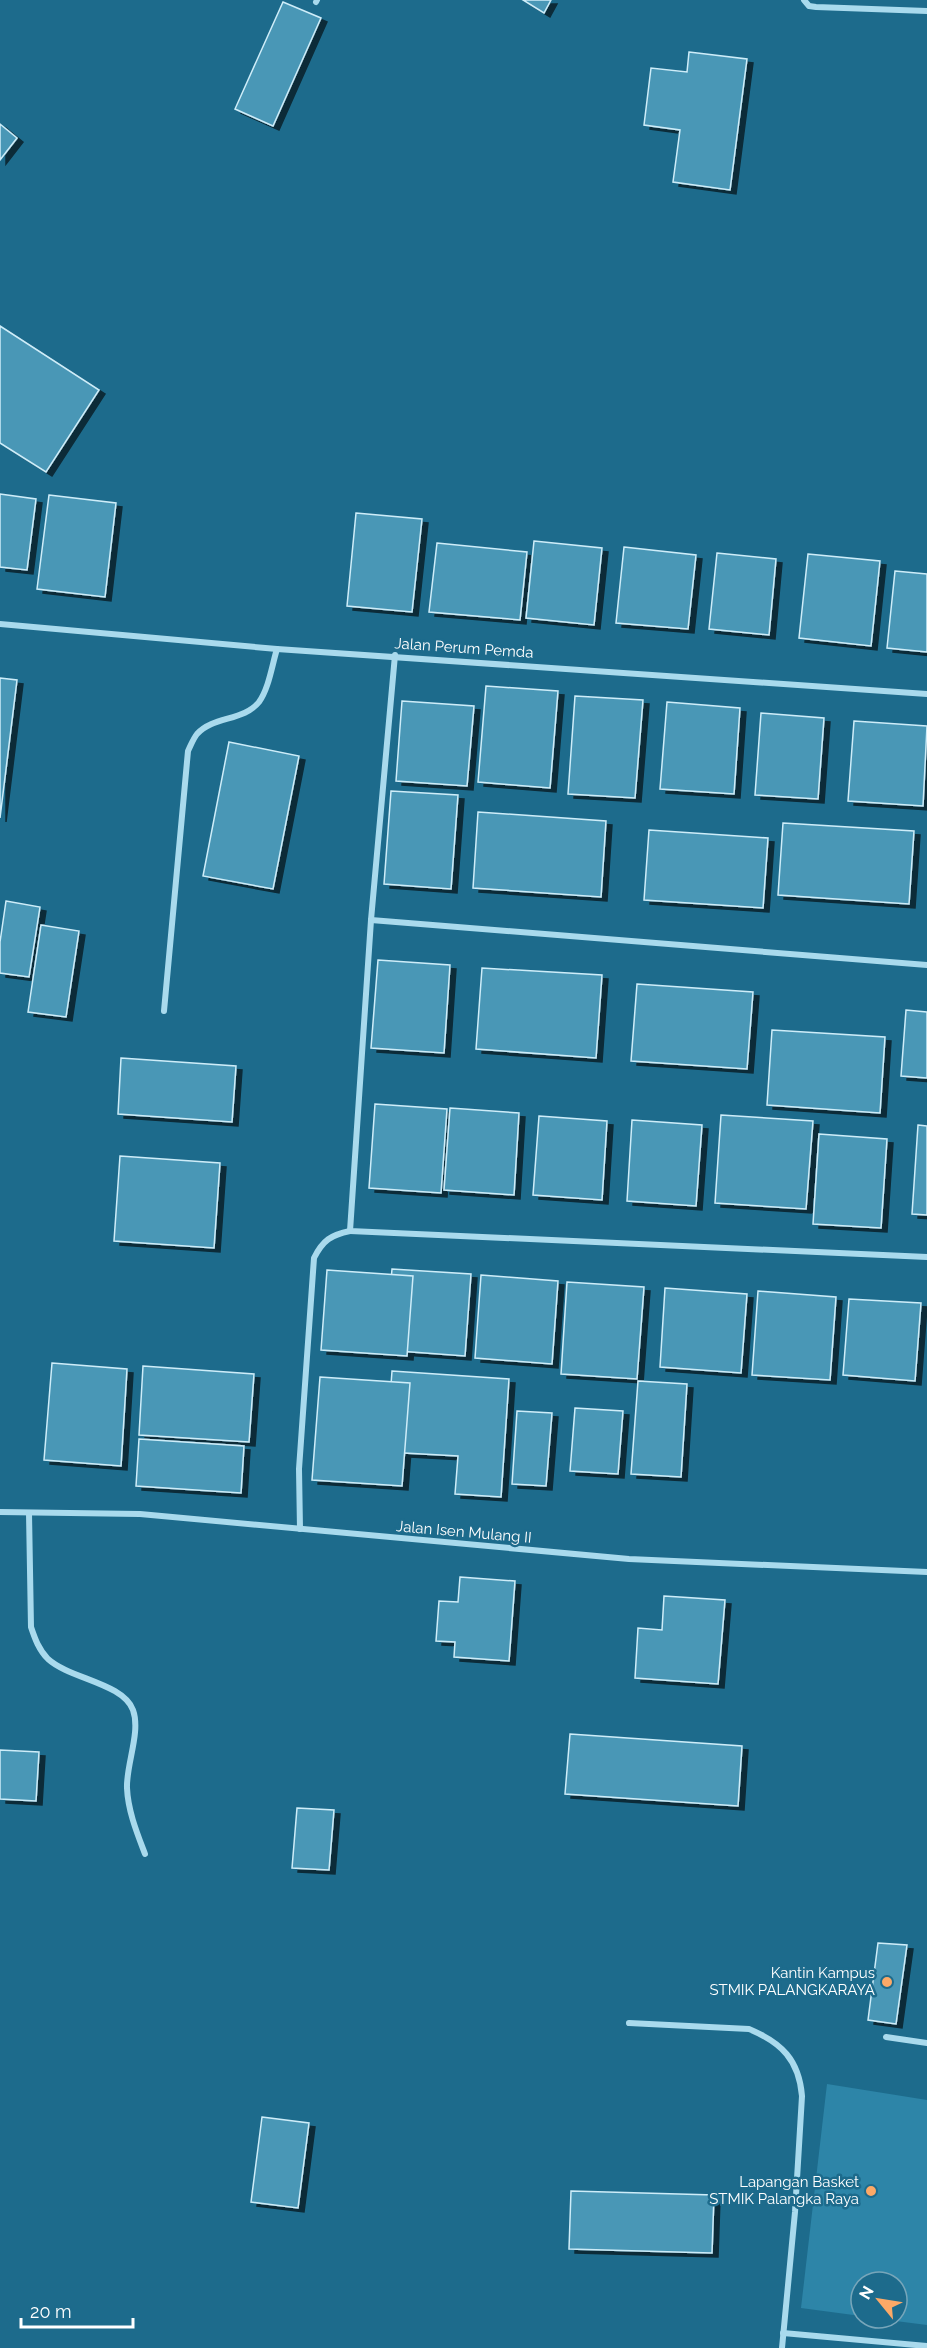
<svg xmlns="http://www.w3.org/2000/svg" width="927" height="2348" font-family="Raleway,sans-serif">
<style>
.green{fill:#2d85a8}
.building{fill:#4a97b6;stroke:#ceedf9;stroke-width:1.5;filter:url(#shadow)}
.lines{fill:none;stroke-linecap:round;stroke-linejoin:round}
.street{stroke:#a9daed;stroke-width:6}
.poi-dot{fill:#fca967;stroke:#1d6b8c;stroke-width:2}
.labels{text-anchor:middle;stroke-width:5;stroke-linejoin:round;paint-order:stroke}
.street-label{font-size:15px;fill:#fff;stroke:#1d6b8c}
.poi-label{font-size:15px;fill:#fff;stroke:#1d6b8c;text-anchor:end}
</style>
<defs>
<filter id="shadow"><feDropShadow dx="6" dy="4" stdDeviation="0" flood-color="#0009"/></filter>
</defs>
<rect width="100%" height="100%" fill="#1d6b8c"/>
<polygon class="green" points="827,2084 927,2100 927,2325 872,2318 897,2318 897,2282 861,2282 861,2316 801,2308"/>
<g class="building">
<polygon points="523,0 551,0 544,13"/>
<polygon points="283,2 321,18 273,126 235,109"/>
<polygon points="689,52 747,59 730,190 673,182 680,130 644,125 651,68 687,72"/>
<polygon points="0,124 17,138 0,160"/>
<polygon points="0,326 99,390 46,472 0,443"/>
<polygon points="0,494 36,499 27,570 0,567"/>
<polygon points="49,495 116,503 105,597 37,589"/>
<polygon points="356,513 422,519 412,612 347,606"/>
<polygon points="534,541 602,548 594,625 526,618"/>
<polygon points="437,543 527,552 520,620 429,612"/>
<polygon points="624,547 696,555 688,629 616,623"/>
<polygon points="717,553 776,559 769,635 709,629"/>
<polygon points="808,554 880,561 871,646 799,638"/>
<polygon points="895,571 927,574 927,652 887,648"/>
<polygon points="0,678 17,680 0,818"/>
<polygon points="486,686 558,691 550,788 478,782"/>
<polygon points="575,696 643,700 635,798 568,794"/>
<polygon points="402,701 474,706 467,786 396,781"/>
<polygon points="667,702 740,708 734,794 660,789"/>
<polygon points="761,713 824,718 818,799 755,795"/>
<polygon points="854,721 927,726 923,806 848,801"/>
<polygon points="229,742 299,756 273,889 203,876"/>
<polygon points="391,791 458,795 451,889 384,884"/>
<polygon points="478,812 606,821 601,897 473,888"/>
<polygon points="783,823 914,831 909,904 778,895"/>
<polygon points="649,830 768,838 763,908 644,900"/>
<polygon points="6,901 40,907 29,977 0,973 0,942"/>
<polygon points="41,925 79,931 66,1017 28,1012"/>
<polygon points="378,960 450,965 444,1053 371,1048"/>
<polygon points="482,968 602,975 596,1058 476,1049"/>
<polygon points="637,984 753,992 747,1069 631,1061"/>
<polygon points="906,1010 927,1012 927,1078 901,1076"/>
<polygon points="772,1030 885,1037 880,1113 767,1105"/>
<polygon points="121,1058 236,1066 232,1122 118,1114"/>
<polygon points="375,1104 447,1109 441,1193 369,1188"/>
<polygon points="450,1108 519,1113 514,1195 444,1190"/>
<polygon points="721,1115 813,1121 806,1209 715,1203"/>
<polygon points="539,1116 607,1121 602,1200 533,1195"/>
<polygon points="632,1120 702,1125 696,1206 627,1201"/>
<polygon points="918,1125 927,1126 927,1215 912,1214"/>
<polygon points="819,1134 887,1139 881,1228 813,1224"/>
<polygon points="120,1156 220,1163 214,1248 114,1241"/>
<polygon points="392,1269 471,1274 465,1356 385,1350"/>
<polygon points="327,1270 413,1276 407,1356 321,1350"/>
<polygon points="481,1275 558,1281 552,1364 475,1358"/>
<polygon points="567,1282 644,1287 637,1379 561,1374"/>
<polygon points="665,1288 747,1294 741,1373 660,1367"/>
<polygon points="758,1291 836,1297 830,1380 752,1375"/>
<polygon points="849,1299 921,1303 915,1381 843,1375"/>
<polygon points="52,1363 127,1369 121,1466 44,1460"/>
<polygon points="143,1366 254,1374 249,1442 139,1435"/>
<polygon points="392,1371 509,1379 501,1497 455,1494 458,1456 386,1452"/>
<polygon points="320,1377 410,1383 402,1486 312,1480"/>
<polygon points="638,1381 687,1384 681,1477 631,1474"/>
<polygon points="575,1408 623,1411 618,1474 570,1471"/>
<polygon points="517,1411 552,1413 546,1486 512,1484"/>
<polygon points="139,1439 244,1446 241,1493 136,1486"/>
<polygon points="460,1577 515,1581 509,1661 454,1657 455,1642 436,1641 439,1601 458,1602"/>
<polygon points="664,1596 725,1600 718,1684 635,1678 638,1628 662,1630"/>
<polygon points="570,1734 742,1746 738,1806 565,1794"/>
<polygon points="0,1750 39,1752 36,1801 0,1799"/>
<polygon points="297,1808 334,1810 329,1870 292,1868"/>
<polygon points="878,1943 907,1945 896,2024 868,2020"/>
<polygon points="262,2117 309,2123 298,2208 251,2202"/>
<polygon points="571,2191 714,2195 712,2253 569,2249"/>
</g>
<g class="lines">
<g class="street">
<polyline points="804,0 809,6 816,7 927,11"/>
<polyline points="316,2 317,0"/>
<polyline points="0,624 277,649 927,694"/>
<polyline points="395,655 371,920 350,1231 927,1257"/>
<polyline points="371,920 927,965"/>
<path d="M164,1011L188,751C191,745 193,739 197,734C213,716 244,721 259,702C269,688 272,665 277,649"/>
<polyline points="0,1512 140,1514 629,1559 927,1572"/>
<path d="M29,1513L31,1627C35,1639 39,1650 48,1659C70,1679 123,1683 133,1710C141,1732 126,1765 127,1788C128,1811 137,1833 145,1854"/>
<path d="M300,1529L299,1469L314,1258C323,1240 331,1235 350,1231"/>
<path d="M629,2023L749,2029C782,2043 799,2060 802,2096L795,2212L782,2348"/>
<polyline points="886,2037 927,2043"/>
<polyline points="783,2333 927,2346"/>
</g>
</g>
<g class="poi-dot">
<circle cx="887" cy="1982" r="6"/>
<circle cx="871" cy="2191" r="6"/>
</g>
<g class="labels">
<g class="street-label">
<text transform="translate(464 648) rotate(4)" y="5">Jalan Perum Pemda</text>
<text transform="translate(464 1532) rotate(5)" y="5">Jalan Isen Mulang II</text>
</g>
<g class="poi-label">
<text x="875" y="1978">Kantin Kampus<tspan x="875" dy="17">STMIK PALANGKARAYA</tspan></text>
<text x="859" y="2187">Lapangan Basket<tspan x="859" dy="17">STMIK Palangka Raya</tspan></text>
</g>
</g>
<g transform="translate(879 2300) rotate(300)"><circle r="28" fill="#1d6b8c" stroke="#77a6ba" stroke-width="1.5"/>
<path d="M0-4.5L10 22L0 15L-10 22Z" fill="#fca967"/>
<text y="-9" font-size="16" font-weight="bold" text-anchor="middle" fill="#ffffff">N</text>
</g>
<path d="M21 2318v9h112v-9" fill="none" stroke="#ffffff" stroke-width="3"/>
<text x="30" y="2318" font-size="18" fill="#ffffff" stroke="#1d6b8c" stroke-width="4.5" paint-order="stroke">20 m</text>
</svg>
